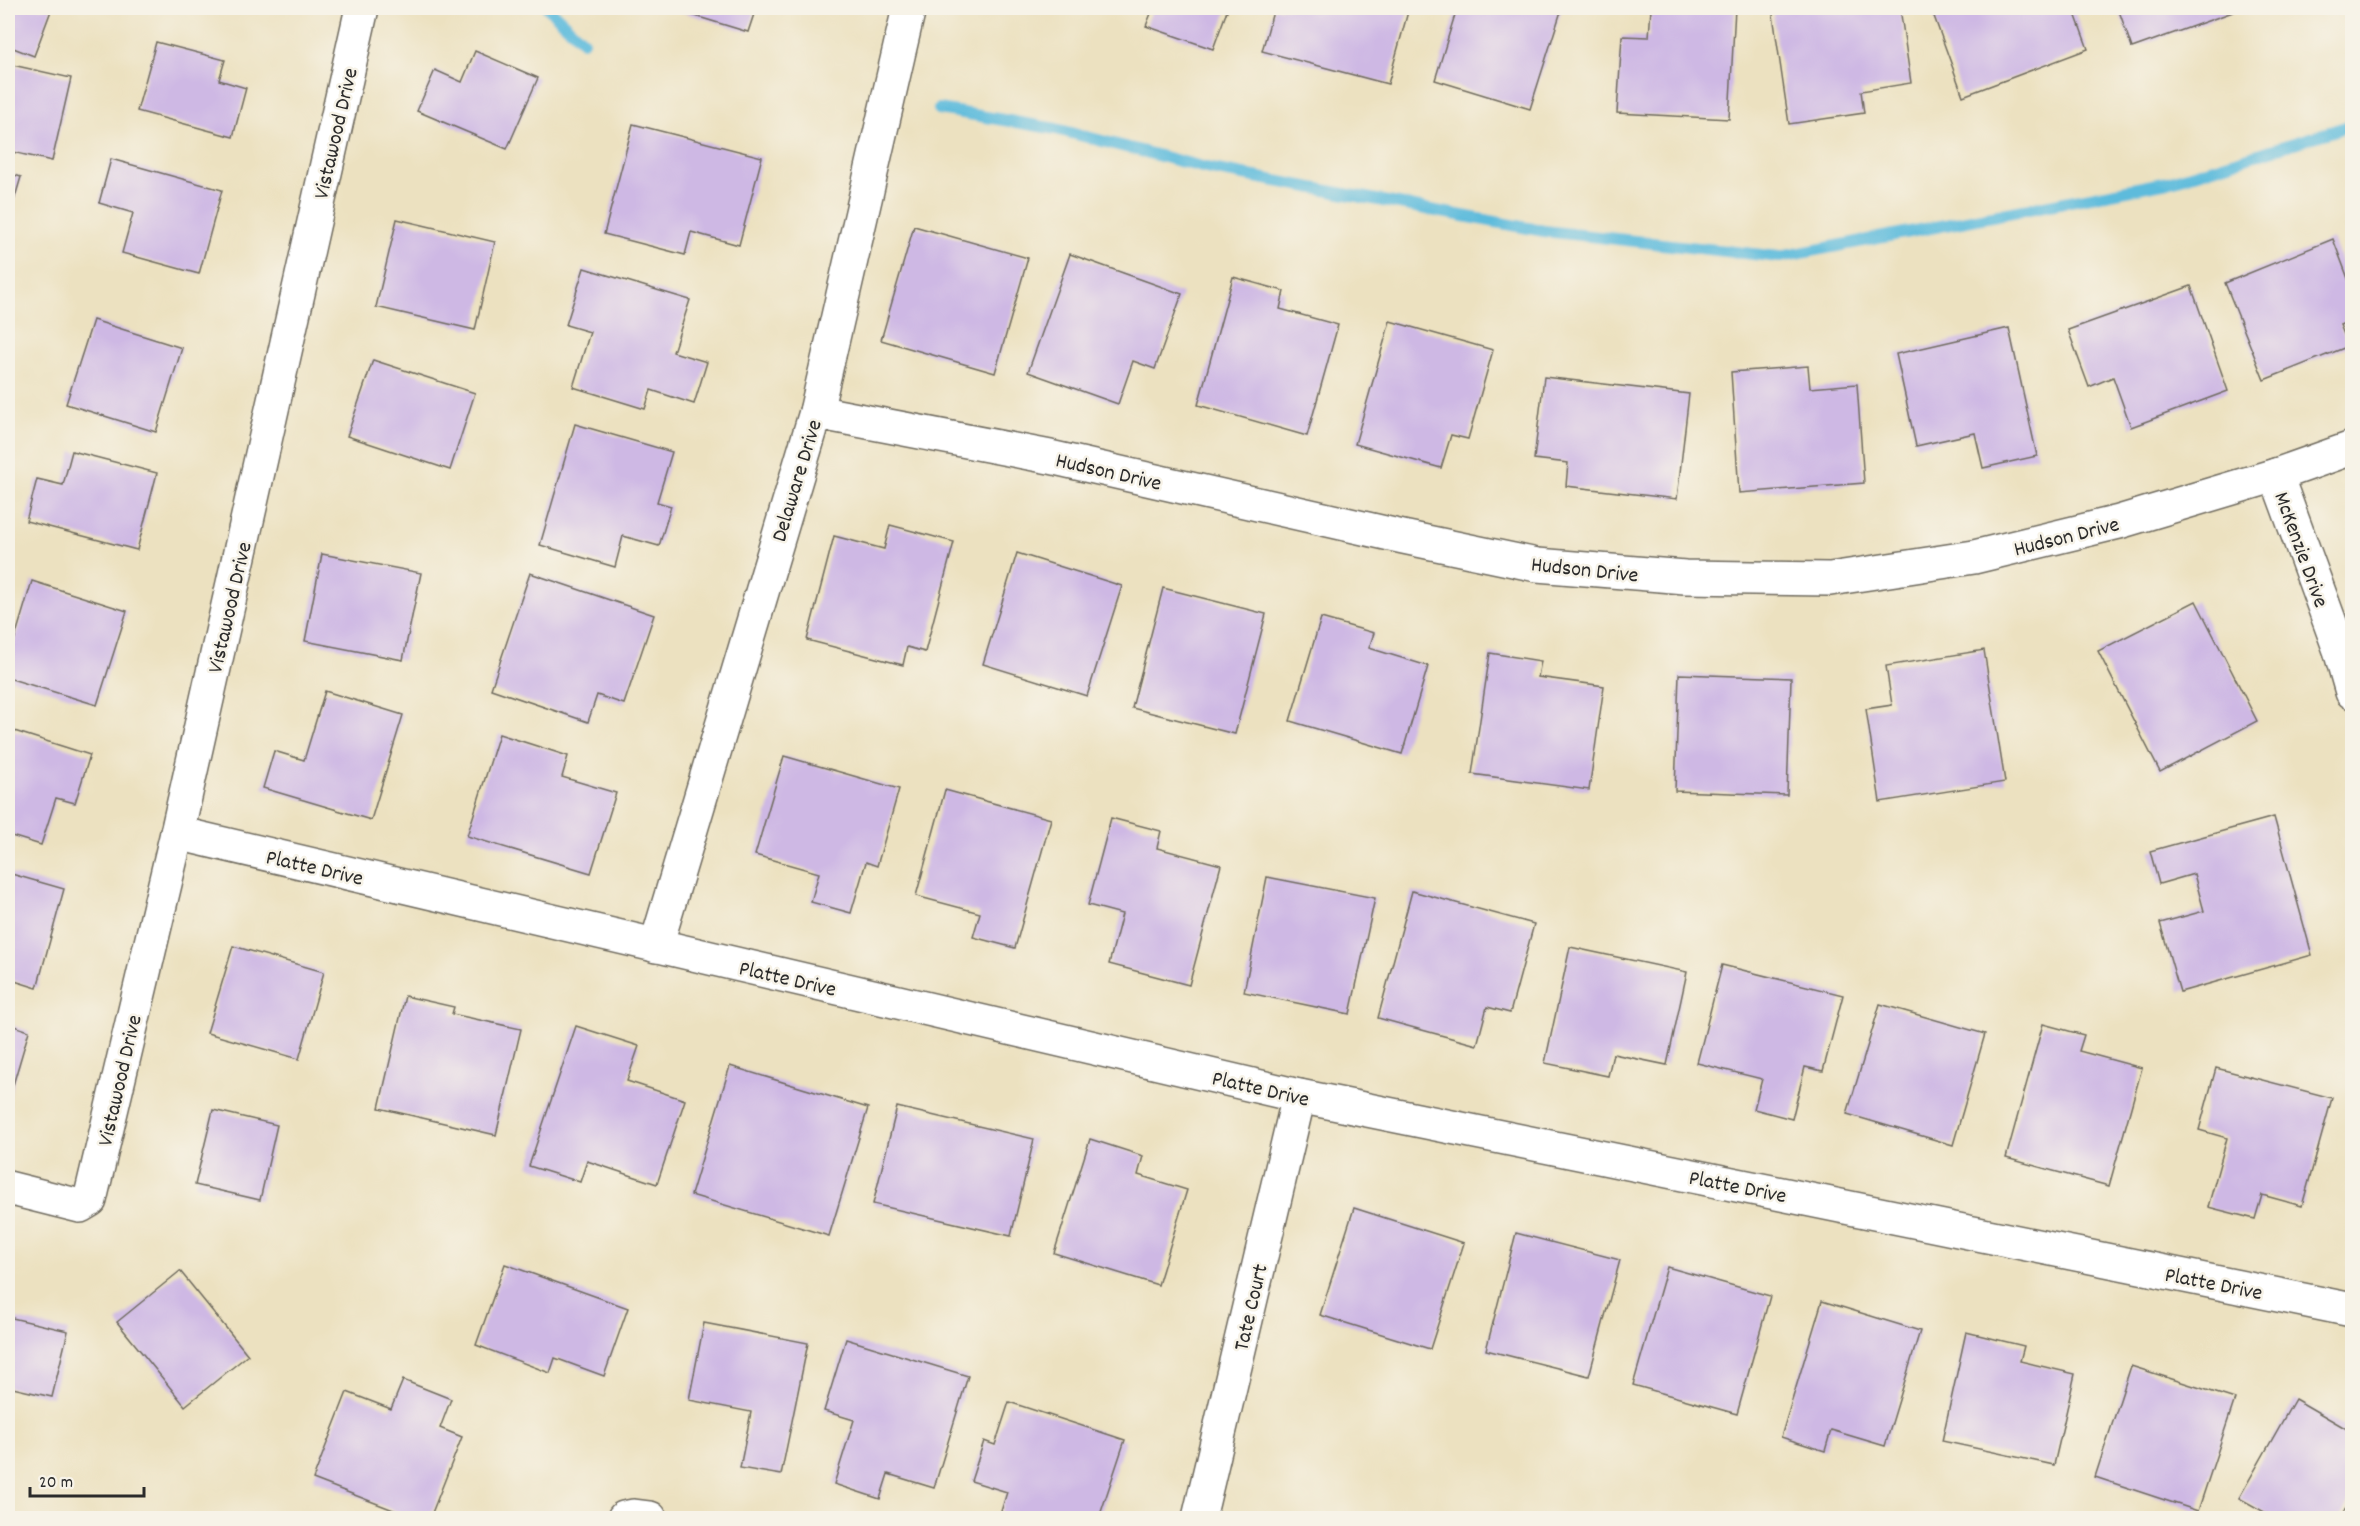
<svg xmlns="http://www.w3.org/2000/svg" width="2360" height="1526" font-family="Dekko,sans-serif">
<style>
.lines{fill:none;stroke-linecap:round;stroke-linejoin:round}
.stream{stroke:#5dbbdc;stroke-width:12}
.building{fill:#ceb8e4}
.minor-casing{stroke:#6f6b5f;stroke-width:36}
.minor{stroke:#fff;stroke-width:33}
.labels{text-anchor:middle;stroke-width:5;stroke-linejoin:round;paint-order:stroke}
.street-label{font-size:22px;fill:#2b2b2b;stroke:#f7f3e8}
</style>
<rect width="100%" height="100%" fill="#f7f3e8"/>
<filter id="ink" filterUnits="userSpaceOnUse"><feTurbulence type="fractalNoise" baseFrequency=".0167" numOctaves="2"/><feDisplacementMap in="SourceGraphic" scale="12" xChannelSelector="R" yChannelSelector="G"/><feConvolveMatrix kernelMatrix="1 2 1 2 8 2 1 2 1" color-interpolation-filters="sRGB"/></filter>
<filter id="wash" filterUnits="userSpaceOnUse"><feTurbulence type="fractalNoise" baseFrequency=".008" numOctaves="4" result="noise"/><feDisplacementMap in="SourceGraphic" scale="24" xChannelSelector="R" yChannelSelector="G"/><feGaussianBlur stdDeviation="1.35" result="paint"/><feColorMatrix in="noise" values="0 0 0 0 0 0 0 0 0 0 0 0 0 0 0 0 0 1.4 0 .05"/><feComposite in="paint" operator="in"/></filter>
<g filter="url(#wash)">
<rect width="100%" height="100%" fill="#ece1c0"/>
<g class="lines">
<g class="stream">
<polyline points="548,8 583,41"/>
<polyline points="939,109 1056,129 1206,168 1544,231 1780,257 2168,182 2352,125"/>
</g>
</g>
<g id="blocks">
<g class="building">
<polygon points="8,8 52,8 34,56 8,46"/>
<polygon points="669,8 756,8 748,32"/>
<polygon points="1144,8 1228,8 1213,49 1146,26 1152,11"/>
<polygon points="1274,8 1409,8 1388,84 1262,51"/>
<polygon points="1457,8 1562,8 1530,109 1435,80"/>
<polygon points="1651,8 1735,8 1729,119 1617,113 1622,36 1649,37"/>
<polygon points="1772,8 1900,8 1911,83 1861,91 1864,113 1789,124"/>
<polygon points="1931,8 2073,8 2088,49 1963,96"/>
<polygon points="2118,8 2244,8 2132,48"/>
<polygon points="156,42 225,60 219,80 246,88 233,137 137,111"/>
<polygon points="475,51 538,78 507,149 417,111 435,70 462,82"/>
<polygon points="8,64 71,78 52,161 8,151"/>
<polygon points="633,124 762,157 739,245 691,232 685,255 604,234"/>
<polygon points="111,159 222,190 199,274 122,253 133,213 99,203"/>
<polygon points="8,173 21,177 8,221"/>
<polygon points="397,219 495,242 475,330 376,307"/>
<polygon points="914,226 1028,258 995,373 881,340"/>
<polygon points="2333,239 2352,289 2352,320 2340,325 2349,346 2264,380 2225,283"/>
<polygon points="1070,254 1182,294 1155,369 1133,361 1118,404 1028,372"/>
<polygon points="584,268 690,300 673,352 707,362 694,404 651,390 645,409 573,387 590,332 566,325"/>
<polygon points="1233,277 1284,291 1280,309 1338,325 1307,436 1198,405"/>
<polygon points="2191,286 2228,391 2131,427 2113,377 2089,387 2068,330"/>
<polygon points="93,320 182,348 156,432 66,404"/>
<polygon points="1390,321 1493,350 1468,439 1451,435 1441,468 1355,444"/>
<polygon points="2009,328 2037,456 1983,468 1975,433 1916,446 1896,354"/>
<polygon points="373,360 475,393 450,470 347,436"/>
<polygon points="1808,366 1810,388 1857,384 1864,483 1739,493 1731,372"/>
<polygon points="1544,377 1689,394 1677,499 1566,486 1568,463 1534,459"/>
<polygon points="575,424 672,452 657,502 671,506 659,546 623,536 615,567 540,545"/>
<polygon points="72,451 157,473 137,550 26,521 37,479 63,485"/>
<polygon points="890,525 954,542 925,652 907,647 903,665 807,640 834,536 884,549"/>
<polygon points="1017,553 1122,586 1087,696 983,664"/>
<polygon points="322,554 421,573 403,660 305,641"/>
<polygon points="530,573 654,615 624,704 597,695 588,722 491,689"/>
<polygon points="32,581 127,611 97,705 8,678 8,661"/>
<polygon points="1163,588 1266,614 1235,734 1132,708"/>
<polygon points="2196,601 2257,721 2160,772 2098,651"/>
<polygon points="1321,618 1374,633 1369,648 1428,666 1402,754 1290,721"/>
<polygon points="1984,650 2005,782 1880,802 1866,709 1892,705 1886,666"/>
<polygon points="1490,653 1541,661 1538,677 1604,686 1589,790 1472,774"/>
<polygon points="1679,674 1791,678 1787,795 1675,791"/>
<polygon points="325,691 403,715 371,820 263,788 274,751 304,760"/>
<polygon points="8,729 90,755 75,803 56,798 41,845 8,835"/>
<polygon points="499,734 568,756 562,777 616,793 591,873 467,836"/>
<polygon points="784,756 899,789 877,866 866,862 851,913 811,902 819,873 755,855"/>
<polygon points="945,790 1051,819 1015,948 973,937 980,913 916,896"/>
<polygon points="2274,817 2312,955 2180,992 2160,923 2204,911 2194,874 2159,884 2150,851"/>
<polygon points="1111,818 1161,831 1157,848 1221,865 1189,985 1109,964 1122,914 1088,905"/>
<polygon points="8,873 64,889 37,988 8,979"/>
<polygon points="1267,877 1375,898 1350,1014 1244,992"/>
<polygon points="1412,891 1534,924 1510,1013 1487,1007 1477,1045 1378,1018"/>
<polygon points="233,946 324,972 299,1059 207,1033"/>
<polygon points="1570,947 1687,972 1667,1065 1613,1054 1608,1076 1545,1063"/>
<polygon points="1722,965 1843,995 1823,1071 1805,1067 1792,1119 1754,1109 1762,1079 1697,1063"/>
<polygon points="405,996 454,1007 452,1014 521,1029 496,1135 379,1108"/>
<polygon points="1880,1004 1985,1034 1953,1145 1847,1114"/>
<polygon points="8,1024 29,1031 8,1102"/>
<polygon points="2043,1024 2084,1035 2079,1051 2142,1068 2109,1186 2006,1158"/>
<polygon points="576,1026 639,1046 627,1081 685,1100 657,1184 587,1161 580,1182 529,1166"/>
<polygon points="730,1066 868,1108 829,1236 691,1195"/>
<polygon points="2216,1068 2332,1098 2302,1206 2262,1195 2255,1219 2208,1207 2227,1138 2199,1130"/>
<polygon points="897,1107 1034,1139 1011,1236 873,1204"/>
<polygon points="213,1110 277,1125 260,1200 195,1185"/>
<polygon points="1090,1139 1143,1156 1138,1175 1187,1190 1158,1285 1054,1253"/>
<polygon points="1354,1208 1464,1243 1430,1349 1320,1315"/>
<polygon points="1516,1233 1620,1260 1589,1376 1486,1350"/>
<polygon points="505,1264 628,1308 604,1376 555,1358 550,1373 476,1345"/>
<polygon points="1667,1267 1770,1296 1737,1414 1633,1385"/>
<polygon points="180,1271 248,1355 185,1406 117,1322"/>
<polygon points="1822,1301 1920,1331 1885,1446 1831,1430 1825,1451 1781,1437"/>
<polygon points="8,1317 68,1331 52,1397 8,1387"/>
<polygon points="704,1323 808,1343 781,1475 740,1468 751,1412 689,1400"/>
<polygon points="1966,1332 2024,1346 2020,1361 2075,1374 2054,1465 1942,1441"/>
<polygon points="846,1339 968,1376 934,1488 888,1474 880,1499 834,1484 854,1420 824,1411"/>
<polygon points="2131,1366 2235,1399 2198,1511 2095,1477"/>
<polygon points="403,1380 451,1399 440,1428 462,1437 430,1518 414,1518 313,1479 347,1392 391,1409"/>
<polygon points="2295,1399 2352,1432 2352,1496 2340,1518 2275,1518 2239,1498"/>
<polygon points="1009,1402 1125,1440 1099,1518 999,1518 1007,1492 971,1481 984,1441 995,1445"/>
</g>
</g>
</g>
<g filter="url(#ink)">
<use href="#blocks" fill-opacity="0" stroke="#6f6b5f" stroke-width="1.5"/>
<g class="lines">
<g class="minor-casing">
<g id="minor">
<polyline points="816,412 1050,457 1403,537 1537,565 1685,577 1830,579 1974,557 2119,522 2276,475 2352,448"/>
<polyline points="2276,475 2340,650 2352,692"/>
<polyline points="177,833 1299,1096 2352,1310"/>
<polyline points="656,946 816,412 909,8"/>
<polyline points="8,1188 80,1206 90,1200 177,833 362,8"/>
<polyline points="624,1518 634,1516 650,1518"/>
<polyline points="1199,1518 1299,1096"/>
</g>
</g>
<use href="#minor" class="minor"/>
</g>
</g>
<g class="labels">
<g class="street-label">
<text transform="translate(334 133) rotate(-77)" y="8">Vistawood Drive</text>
<text transform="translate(1109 470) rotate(13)" y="8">Hudson Drive</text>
<text transform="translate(795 480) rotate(-73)" y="8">Delaware Drive</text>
<text transform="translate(2066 535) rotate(-14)" y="8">Hudson Drive</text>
<text transform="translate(2303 549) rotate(70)" y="8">McKenzie Drive</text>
<text transform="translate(1585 568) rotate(6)" y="8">Hudson Drive</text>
<text transform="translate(228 607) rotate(-77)" y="8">Vistawood Drive</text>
<text transform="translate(315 866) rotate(13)" y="8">Platte Drive</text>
<text transform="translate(788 977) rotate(13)" y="8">Platte Drive</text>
<text transform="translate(118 1080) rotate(-77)" y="8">Vistawood Drive</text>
<text transform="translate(1261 1087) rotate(13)" y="8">Platte Drive</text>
<text transform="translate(1738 1185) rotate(11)" y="8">Platte Drive</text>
<text transform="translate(2214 1282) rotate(11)" y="8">Platte Drive</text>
<text transform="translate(1249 1307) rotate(-77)" y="8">Tate Court</text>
</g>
</g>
<rect width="2360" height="1526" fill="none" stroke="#f7f3e8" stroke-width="30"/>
<path d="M30 1487v9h114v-9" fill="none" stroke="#2b2b2b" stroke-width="3"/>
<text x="39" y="1487" font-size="18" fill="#2b2b2b" stroke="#f7f3e8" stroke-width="4.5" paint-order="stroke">20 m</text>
</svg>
